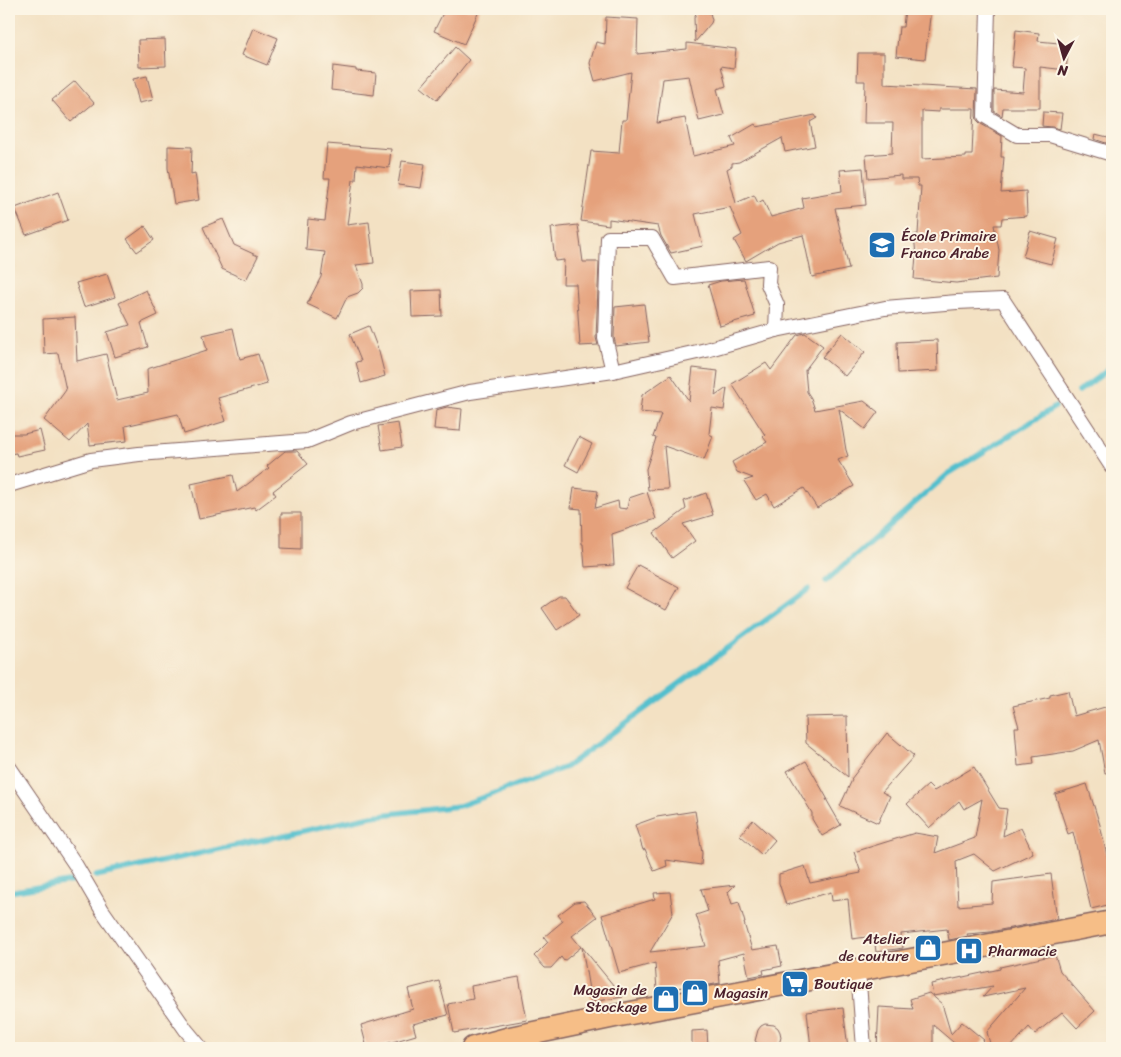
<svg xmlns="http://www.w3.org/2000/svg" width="1121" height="1057" font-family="Sriracha,sans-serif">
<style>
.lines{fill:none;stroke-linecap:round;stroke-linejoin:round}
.stream{stroke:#53bfcd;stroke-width:5.5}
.building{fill:#e5a17b;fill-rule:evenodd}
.street-casing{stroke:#856360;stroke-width:16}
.primary-casing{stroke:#856360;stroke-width:25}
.street{stroke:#fff;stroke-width:14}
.primary{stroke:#f6be87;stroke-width:22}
.labels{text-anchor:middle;stroke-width:4;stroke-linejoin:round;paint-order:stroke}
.poi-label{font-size:15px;fill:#4a1f2b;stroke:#fcf5e5;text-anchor:start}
</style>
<rect width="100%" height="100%" fill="#fcf5e5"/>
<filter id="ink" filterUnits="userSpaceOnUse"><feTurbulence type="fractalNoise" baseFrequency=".02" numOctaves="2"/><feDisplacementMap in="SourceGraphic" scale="10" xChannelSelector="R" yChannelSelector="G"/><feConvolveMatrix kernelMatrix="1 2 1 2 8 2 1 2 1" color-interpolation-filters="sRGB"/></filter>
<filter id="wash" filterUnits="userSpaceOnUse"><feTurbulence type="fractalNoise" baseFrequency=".0096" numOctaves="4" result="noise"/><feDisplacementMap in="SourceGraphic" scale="20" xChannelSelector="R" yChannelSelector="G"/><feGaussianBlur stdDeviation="1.12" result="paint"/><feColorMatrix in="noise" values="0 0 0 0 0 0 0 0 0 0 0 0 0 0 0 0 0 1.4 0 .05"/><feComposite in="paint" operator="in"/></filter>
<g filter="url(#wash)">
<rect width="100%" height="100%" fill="#f3e1c3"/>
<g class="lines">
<g class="stream">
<polyline points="1079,391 1112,367"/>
<polyline points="826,581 948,474 1055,407"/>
<polyline points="96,876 372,816 459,806 566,767 808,589"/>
<polyline points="9,892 74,881"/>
</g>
</g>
<g id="blocks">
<g class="building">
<polygon points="445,9 480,9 464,44 434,31"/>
<polygon points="905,9 931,9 925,59 896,56 899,27 903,27"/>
<polygon points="701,10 704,10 710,13 712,20 711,23 695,42 694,18 697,11"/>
<polygon points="606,17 638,19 637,54 687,49 687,43 736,49 734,68 721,66 726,86 717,89 724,115 699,121 689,76 663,79 657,123 685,118 693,156 735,146 731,138 755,124 757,127 815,115 817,118 810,122 815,146 785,152 782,138 739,162 732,163 732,166 727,169 736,203 754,195 758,203 763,200 771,217 804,208 802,198 842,191 840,170 863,168 866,205 835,208 849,269 812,277 803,235 778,242 746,261 734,240 742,235 730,207 695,214 703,246 671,253 661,236 658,226 609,219 609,225 581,221 591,151 619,153 622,120 626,120 631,72 595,81 590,63 596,42 605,44"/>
<polygon points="253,28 278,38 267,65 242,55"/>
<polygon points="1016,30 1039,33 1038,41 1069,44 1066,70 1040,67 1040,108 1003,108 1002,116 994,111 994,90 1023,92 1025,68 1012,67"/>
<polygon points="165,39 166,66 139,67 138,40"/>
<polygon points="455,47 469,60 437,100 421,87"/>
<path d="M858,53H884V84L977,89L976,116L977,120L981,124L1002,136L1001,157H1004L1001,193L1026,191L1027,216L1002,218L1001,225H994L999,250L997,278L956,283L914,279L916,255L914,235L918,234L921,186H918L917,179H901V175L868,178L866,155L892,153L893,123H864L865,81H857ZM939,109H974L972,155H966V157L922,159V111L939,112Z"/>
<polygon points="333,66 356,69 356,71 376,73 374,95 331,90"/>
<polygon points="147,76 153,100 139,103 133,79"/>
<polygon points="75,81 94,103 71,122 52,100"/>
<polygon points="1043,112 1062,113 1060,129 1052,127 1042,126"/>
<polygon points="1095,134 1112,138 1112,145 1094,139"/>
<polygon points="327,144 391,149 389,168 357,164 356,180 353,180 347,225 369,222 374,263 356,265 363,284 363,288 358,293 347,297 337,318 307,304 321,277 325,252 306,250 308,219 325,221 330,178 324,178"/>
<polygon points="168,146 192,147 191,174 195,173 199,200 174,204 168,168"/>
<polygon points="402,161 425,164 421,188 398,185"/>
<polygon points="58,192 68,220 26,235 15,208"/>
<polygon points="223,219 234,245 258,256 246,280 222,269 203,227"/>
<polygon points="578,225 583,262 599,262 596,338 598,345 580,346 576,284 563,284 564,260 555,261 551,228"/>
<polygon points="145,226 154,240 137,252 127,239"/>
<polygon points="1030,231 1058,239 1051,264 1023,257"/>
<polygon points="107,274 115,297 84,307 76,283"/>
<polygon points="744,279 755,316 720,326 708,285 721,281"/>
<polygon points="146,290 158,315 141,323 148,347 115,357 107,332 130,325 119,303"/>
<polygon points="441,290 442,316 412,317 411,291"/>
<polygon points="644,304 649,342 616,346 614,337 615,307"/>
<polygon points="75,317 77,361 106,354 117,400 148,393 147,369 207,350 203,335 233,328 240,359 258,354 267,384 218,398 226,421 184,434 178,414 125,426 127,441 90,445 87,424 70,442 44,420 66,390 58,353 44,354 43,319"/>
<polygon points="369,326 379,352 385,376 361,383 356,362 361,361 350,334"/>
<polygon points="805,333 823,346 805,370 807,392 811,398 815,410 864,401 878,412 865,429 839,409 846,450 848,456 838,460 854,486 817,508 804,488 774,506 767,494 756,500 744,481 753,478 737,472 732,462 767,442 763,437 765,435 732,384 766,363 771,370 797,335"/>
<polygon points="842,333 865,352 845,376 822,357"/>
<polygon points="937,340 938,371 898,373 897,342"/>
<polygon points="693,368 718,371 715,396 727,388 724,410 712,408 709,434 713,436 704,460 664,446 668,489 648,490 646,469 656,438 653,437 661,414 640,412 642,395 671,375 689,401"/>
<polygon points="447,407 462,409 460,431 434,429 436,410"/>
<polygon points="398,423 402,447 382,450 378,426"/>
<polygon points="40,430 45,450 17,456 16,453 9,454 9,434 24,434"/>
<polygon points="579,437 592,444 578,472 565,465"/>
<polygon points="285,451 297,451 308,464 273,491 276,495 256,510 254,507 199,519 191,484 233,475 237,492 269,468 267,466"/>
<polygon points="574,488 598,491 595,508 618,501 619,508 627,509 629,498 647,492 656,519 612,534 614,565 585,567 583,544 582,544 581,509 571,508"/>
<polygon points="706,493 713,515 683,524 695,541 672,558 654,533 686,509 684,501"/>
<polygon points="281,513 301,513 301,549 281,548"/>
<polygon points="638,565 679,587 666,610 625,588"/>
<polygon points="559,596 565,596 579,615 557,630 542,608"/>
<polygon points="1068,691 1074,716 1112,705 1112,772 1105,773 1099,740 1073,751 1033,757 1034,764 1018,766 1015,727 1019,727 1013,706 1050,698 1050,695"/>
<polygon points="847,716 848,777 806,743 805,717"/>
<polygon points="887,733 914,756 882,792 890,796 878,823 840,806 852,780 851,779"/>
<polygon points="806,761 828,800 826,799 841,825 822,836 812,819 812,813 787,771"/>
<polygon points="974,767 999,808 1007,809 1003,836 1021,828 1033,853 995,871 974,854 956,861 958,906 992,903 993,882 1051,874 1057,919 990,932 967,934 968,936 949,940 947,929 901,934 903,948 876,952 874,936 852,939 848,899 832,901 831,892 786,905 779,883 779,874 805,866 810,883 861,873 854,852 915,833 938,837 935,853 975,838 982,799 964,809 959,801 929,828 907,804 928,785 934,791"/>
<polygon points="1087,784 1100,825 1112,878 1112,904 1091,909 1073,832 1068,834 1055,794"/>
<polygon points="695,811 702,853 701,865 666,860 667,866 654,871 645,849 643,850 635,825 657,817"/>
<polygon points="753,820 775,840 762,855 740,835"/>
<polygon points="735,885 728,892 732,904 739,902 745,923 744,923 752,950 778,946 782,966 763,970 764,974 749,977 744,953 718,960 720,983 693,988 693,986 657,990 655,963 619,973 602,915 655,899 654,893 670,892 673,913 650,952 706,946 696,915 708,911 701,889"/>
<polygon points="584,901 597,917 572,936 581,947 564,961 561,957 551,968 545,968 534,956 548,942 544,937 563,921 558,915 575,902"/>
<polygon points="582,947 623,997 591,1002"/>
<polygon points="1055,955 1060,971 1095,1011 1077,1028 1062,1012 1035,1034 1029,1027 1010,1048 994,1048 990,1044 987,1032 1025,988 983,997 993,986 933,996 931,984 1000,969 1000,967"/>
<polygon points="519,977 527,1020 454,1033 448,1004 473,999 471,986"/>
<polygon points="439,981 448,1015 413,1024 416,1035 372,1048 367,1048 361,1025 413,1009 408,989"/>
<polygon points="929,993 942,1004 951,1034 962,1022 984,1040 977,1048 960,1048 933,1025 933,1048 877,1048 879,1007 913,1009 910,999"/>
<polygon points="843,1008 848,1048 811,1048 807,1012"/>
<polygon points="765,1024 774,1025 778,1028 780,1032 781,1037 780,1041 777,1045 773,1047 763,1047 755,1041 758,1030 761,1026"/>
<polygon points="707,1030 708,1048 692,1048 692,1031"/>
</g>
</g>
</g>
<g filter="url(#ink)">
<use href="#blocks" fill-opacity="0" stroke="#856360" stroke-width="1"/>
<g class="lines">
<g class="street-casing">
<g id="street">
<polyline points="988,9 985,116 1017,135 1050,135 1112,154"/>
<polyline points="613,371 605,338 608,238 652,238 675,278 769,267 768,284 777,305 776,330"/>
<polyline points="9,485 91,460 139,454 307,441 351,423 470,392 613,371 706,350 776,330 885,308 957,302 1003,300 1112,467"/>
<polyline points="9,767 75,864 102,910 186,1030 201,1048"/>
<polyline points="858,970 864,1048"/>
</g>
</g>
<g class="primary-casing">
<polyline id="primary" points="473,1048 510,1038 615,1016 1112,922"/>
</g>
<use href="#street" class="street"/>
<use href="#primary" class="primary"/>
</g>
</g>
<defs>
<g id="school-square" transform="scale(1.4375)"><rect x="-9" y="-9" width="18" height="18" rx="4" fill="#1f6fb2" stroke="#fcf5e5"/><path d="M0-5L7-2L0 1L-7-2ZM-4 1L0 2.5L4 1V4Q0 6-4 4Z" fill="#fff"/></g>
<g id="shop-square" transform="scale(1.4375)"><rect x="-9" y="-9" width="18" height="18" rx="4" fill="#1f6fb2" stroke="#fcf5e5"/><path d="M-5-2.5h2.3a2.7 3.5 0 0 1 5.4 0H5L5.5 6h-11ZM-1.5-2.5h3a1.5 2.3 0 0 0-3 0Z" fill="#fff"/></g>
<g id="hospital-square" transform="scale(1.4375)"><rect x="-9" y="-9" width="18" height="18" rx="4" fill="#1f6fb2" stroke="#fcf5e5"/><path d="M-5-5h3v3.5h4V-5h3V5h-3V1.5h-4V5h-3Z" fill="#fff"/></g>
<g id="supermarket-square" transform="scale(1.4375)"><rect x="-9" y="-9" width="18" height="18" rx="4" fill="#1f6fb2" stroke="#fcf5e5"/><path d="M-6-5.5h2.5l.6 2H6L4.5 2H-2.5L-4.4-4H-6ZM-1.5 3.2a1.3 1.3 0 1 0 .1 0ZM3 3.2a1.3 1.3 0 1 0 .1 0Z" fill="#fff"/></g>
</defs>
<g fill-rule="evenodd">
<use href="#school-square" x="882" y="245"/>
<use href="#shop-square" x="928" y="948"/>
<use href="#hospital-square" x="969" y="951"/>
<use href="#supermarket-square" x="795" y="984"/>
<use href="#shop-square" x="695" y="993"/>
<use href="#shop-square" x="666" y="999"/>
</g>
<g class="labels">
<g class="poi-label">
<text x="901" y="241">École Primaire<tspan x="901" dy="17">Franco Arabe</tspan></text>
<text x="909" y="944" text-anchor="end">Atelier<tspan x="909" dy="17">de couture</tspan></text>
<text x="988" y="956">Pharmacie</text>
<text x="814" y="989">Boutique</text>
<text x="647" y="995" text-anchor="end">Magasin de<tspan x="647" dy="17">Stockage</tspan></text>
<text x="714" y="998">Magasin</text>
</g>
</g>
<rect width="1121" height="1057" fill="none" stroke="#fcf5e5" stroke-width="30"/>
<g transform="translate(1064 58) rotate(186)" stroke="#fcf5e5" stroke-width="4" paint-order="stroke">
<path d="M0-4L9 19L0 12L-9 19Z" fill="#4a1f2b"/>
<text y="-8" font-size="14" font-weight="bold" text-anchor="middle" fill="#4a1f2b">N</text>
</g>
</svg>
